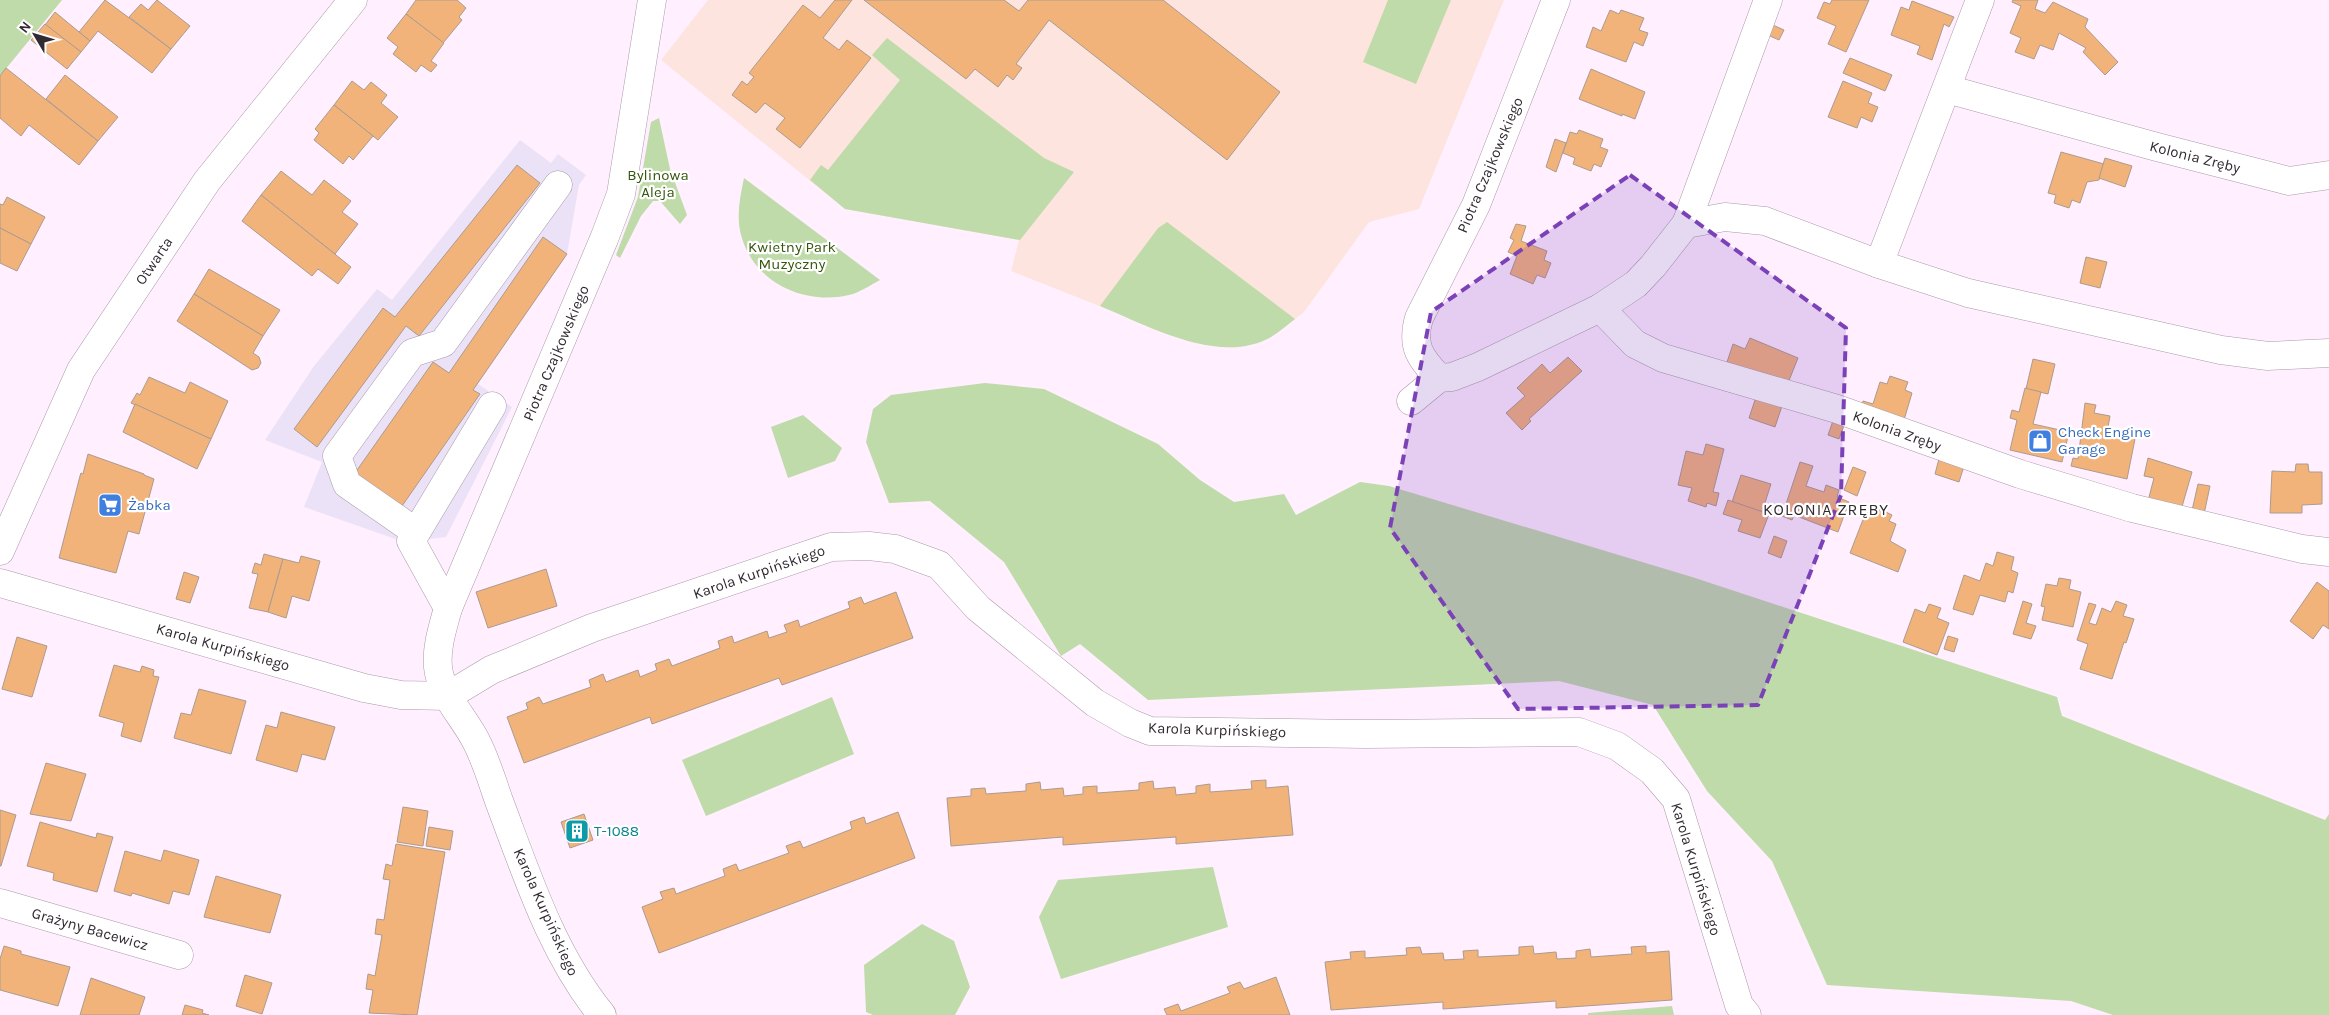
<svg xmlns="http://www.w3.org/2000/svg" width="2329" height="1015" font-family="Karla,sans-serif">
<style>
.industrial{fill:#ece2f7}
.education{fill:#fee4de}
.green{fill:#bfdba9}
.building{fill:#f2b37b;stroke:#ab9b8e}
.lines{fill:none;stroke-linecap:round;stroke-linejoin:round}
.minor-casing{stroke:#a99ba9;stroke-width:29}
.minor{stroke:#fff;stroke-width:28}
.marked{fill:#7b41b7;fill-opacity:0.2;stroke:#7b41b7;stroke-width:4;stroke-dasharray:10 6;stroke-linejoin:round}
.labels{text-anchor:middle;stroke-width:4.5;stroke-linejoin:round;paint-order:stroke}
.street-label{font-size:15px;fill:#312b31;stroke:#fff}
.park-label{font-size:15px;fill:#35560c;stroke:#fff}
.shop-label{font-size:15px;fill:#366cbe;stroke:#fff;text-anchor:start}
.culture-label{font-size:15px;fill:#0d838f;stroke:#fff;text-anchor:start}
.neighbourhood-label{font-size:16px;letter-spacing:1px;fill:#312b31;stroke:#fff}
</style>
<rect width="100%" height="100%" fill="#ffefff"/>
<polygon class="industrial" points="520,140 551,163 558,154 586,175 579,185 567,254 478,384 512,407 446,537 404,542 304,507 322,462 265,440 314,366 377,289 392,300"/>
<polygon class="education" points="708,0 1504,0 1419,209 1369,222 1304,312 1270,338 1235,348 1193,343 1011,271 1019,240 845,209 661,60"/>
<g class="green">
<polygon points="0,0 62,0 0,76"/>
<polygon points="1388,0 1451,0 1416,84 1363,62"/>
<polygon points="887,38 1044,158 1074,172 1020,240 845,209 810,180 821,165 828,170 900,80 872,55"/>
<polygon points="659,118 670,169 687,215 680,224 660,201 653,201 641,216 620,258 616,255 638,197 651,122"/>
<path d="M744,178L880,280C872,284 862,291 853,294C807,307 754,284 741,235C736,216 740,197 744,178Z"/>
<path d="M1167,222L1295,319C1287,325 1279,332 1271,337C1220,366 1148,326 1100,306L1158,228Z"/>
<polygon points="985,383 1044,389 1158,444 1200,480 1234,502 1284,494 1296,515 1360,482 1389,486 1692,577 2057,697 2062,716 2325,820 2329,814 2329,1015 2113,1015 2071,1001 1827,985 1772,861 1707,791 1653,705 1559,681 1148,700 1080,644 1061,656 1004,562 930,501 889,503 866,442 873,409 891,395"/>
<polygon points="803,415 842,448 835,461 788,478 771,427"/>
<polygon points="832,697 854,754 706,816 682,760"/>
<polygon points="1213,867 1228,927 1061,979 1039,917 1058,880"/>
<polygon points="922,924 954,941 970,987 955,1015 873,1015 866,1012 864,965"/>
<polygon points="1672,1006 1674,1015 1588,1015 1588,1013"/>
</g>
<g class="building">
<polygon points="105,0 171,49 152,73 98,31 90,41 79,32"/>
<polygon points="157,0 190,26 171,49 129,17 141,4 148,10"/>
<polygon points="416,0 457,0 466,8 459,17 462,20 443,43 406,14"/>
<polygon points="835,0 852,0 823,38 839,50 847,40 871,58 800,148 776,129 785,118 765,103 756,113 732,95 742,81 747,85 754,77 749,73 803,5 820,18"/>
<polygon points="864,0 1004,0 1019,11 1028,0 1163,0 1280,92 1227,160 1049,20 1016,64 1022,68 1013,80 1007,75 998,87 975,69 966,79"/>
<polygon points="1832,0 1869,0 1846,52 1828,44 1836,26 1817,18 1824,2 1830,4"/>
<polygon points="2013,0 2038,0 2035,9 2045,13 2053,2 2088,19 2085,27 2118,62 2105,75 2083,52 2086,48 2059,33 2053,50 2040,45 2034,59 2015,52 2021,38 2010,33 2021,6 2012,2"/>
<polygon points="1912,1 1954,17 1949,27 1944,24 1932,60 1917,54 1920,46 1891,35 1901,7 1909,10"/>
<polygon points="1610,10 1619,14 1621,10 1644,18 1639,30 1648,33 1643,46 1634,42 1626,62 1586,47 1593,27 1601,31"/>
<polygon points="55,12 90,41 81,52 45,25"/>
<polygon points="406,14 444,43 431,61 437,65 431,72 421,65 416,72 393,54 398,47 387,38"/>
<polygon points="1766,22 1784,30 1779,40 1761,32"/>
<polygon points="45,24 81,52 67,69 31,40"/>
<polygon points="1850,58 1892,75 1885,91 1843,73"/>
<polygon points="6,68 98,141 79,165 29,125 21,136 0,118 0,76"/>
<polygon points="1591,69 1645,92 1635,119 1622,114 1622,116 1579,99"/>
<polygon points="65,75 118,117 98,141 46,99"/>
<polygon points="352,81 364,90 371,82 387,95 381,103 398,117 378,140 334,105"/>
<polygon points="1843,81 1872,93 1868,103 1878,107 1872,122 1861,117 1857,128 1828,117"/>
<polygon points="334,105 373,136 353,160 349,156 343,164 314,140 319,133 315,129"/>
<polygon points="1579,130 1603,139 1600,147 1608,150 1601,167 1594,164 1591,171 1573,164 1575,158 1563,153 1570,132 1577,134"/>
<polygon points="1555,139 1566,143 1556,172 1546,167"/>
<polygon points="2061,152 2104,164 2099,180 2087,182 2080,203 2072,200 2069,208 2054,203 2056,195 2048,193"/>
<polygon points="2105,158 2132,166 2125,187 2099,178"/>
<polygon points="517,165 540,183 419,336 406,326 317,447 294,429 383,308 395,317"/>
<polygon points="281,171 312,195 324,180 351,201 342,212 358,224 335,254 261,195"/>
<polygon points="261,195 351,267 338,284 318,269 312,276 242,221"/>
<polygon points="7,197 45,217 31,244 0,228 0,204 3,205"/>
<polygon points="1516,224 1526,226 1521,241 1547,251 1544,260 1551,263 1545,278 1537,275 1533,284 1510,274 1517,256 1508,252 1514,240 1510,238"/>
<polygon points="0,228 31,244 17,271 0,263"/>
<polygon points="543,237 567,254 473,390 480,394 402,506 355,473 433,362 449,373"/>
<polygon points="2086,257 2107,262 2100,288 2080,283"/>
<polygon points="209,269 280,310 263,336 194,294"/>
<polygon points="194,294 263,336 253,353 259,357 261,363 258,368 252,370 177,321"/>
<polygon points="1750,338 1798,358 1788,383 1726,365 1733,344 1745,349"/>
<polygon points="1568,357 1582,371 1529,419 1531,421 1522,430 1506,413 1525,396 1517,388 1542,364 1550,373"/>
<polygon points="2033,359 2055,364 2048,394 2026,389"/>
<polygon points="1890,376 1908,382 1905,390 1912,393 1904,420 1860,410 1863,401 1873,404 1880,382 1887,384"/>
<polygon points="149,377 185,393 190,382 228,401 211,439 131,403 137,393 140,395"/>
<polygon points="2025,388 2041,392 2033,424 2069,432 2062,462 2010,450 2017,420 2010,418 2012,410 2019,412"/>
<polygon points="1757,394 1783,403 1775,427 1749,418"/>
<polygon points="2085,403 2096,405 2094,413 2110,416 2108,427 2109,429 2136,434 2127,479 2071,466 2073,458 2078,459"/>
<polygon points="135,404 211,439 197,469 123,432"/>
<polygon points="1834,418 1845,423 1839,439 1828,435"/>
<polygon points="1706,444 1724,449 1713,492 1719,493 1716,506 1707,503 1706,507 1688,501 1692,488 1678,485 1686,451 1703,455"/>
<polygon points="88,454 144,474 144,475 154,479 139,534 128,531 116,573 59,558 80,476 81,473 83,474"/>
<polygon points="1940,455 1965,463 1959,482 1935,474"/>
<polygon points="2148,458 2192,472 2181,510 2148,501 2154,478 2144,476"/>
<polygon points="1800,462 1813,466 1806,486 1824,492 1826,485 1839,490 1837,497 1849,502 1838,532 1794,515 1792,520 1782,516"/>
<polygon points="2296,464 2308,464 2309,472 2322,472 2322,504 2302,505 2302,513 2270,513 2272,471 2295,472"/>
<polygon points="1853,467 1866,472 1857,496 1844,490"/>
<polygon points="1741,475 1771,484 1762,512 1732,502"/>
<polygon points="2198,484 2210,486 2203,519 2191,515"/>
<polygon points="1728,500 1769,514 1760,538 1738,531 1742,520 1723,514"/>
<polygon points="1880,509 1892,515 1889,521 1896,524 1890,541 1906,550 1898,572 1850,553 1866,512 1877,516"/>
<polygon points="1774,536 1787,541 1781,558 1768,553"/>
<polygon points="1997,552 2014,557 2011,570 2018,573 2013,593 2008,591 2005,602 1980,595 1973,615 1953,609 1964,575 1980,581 1986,563 1993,566"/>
<polygon points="264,554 283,559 268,612 249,608 258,574 252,573 255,563 261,565"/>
<polygon points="301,556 320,561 309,601 292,596 286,618 268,612 283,559 299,563"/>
<polygon points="546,569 557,606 488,628 476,592"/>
<polygon points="184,572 199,577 190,603 176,599"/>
<polygon points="2059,578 2071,580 2069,589 2081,592 2073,627 2042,620 2045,607 2041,606 2046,584 2057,586"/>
<polygon points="2317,582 2329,591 2329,629 2323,625 2313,639 2290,621"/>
<polygon points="896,592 913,638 782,685 779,678 652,724 650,717 524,763 507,717 528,709 526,703 539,697 543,704 591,687 589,680 603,674 606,682 638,670 640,677 657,670 655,664 669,659 672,666 720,648 718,641 732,636 734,643 767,631 769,638 787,632 784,625 798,620 800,627 850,608 848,602 861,597 864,604"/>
<polygon points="2023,601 2032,604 2026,623 2036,626 2031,639 2013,634"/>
<polygon points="2116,601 2127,605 2123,616 2134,619 2126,643 2124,642 2112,679 2080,669 2088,644 2077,640 2089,603 2096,605 2089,623 2096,625 2102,608 2111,612"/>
<polygon points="1929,604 1941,608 1937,618 1949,623 1937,655 1903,642 1915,609 1925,613"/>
<polygon points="1948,636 1958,639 1954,652 1944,649"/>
<polygon points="17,637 47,646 32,697 2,689"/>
<polygon points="114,665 140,672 142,666 154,670 153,676 159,677 141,742 121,736 124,723 99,716"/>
<polygon points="199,689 246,701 231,754 174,738 181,713 191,715"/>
<polygon points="281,712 335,727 325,760 302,754 297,772 256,760 266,725 277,728"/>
<polygon points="46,763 86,774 71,821 30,814"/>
<polygon points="1266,780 1266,788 1288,786 1293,835 1176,844 1176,837 1063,845 1063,837 951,846 947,798 971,796 971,789 985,788 986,794 1026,791 1026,784 1040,782 1041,790 1063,788 1064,796 1083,794 1083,787 1097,786 1097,793 1139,790 1139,783 1153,781 1154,789 1175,787 1176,795 1196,793 1196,786 1210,784 1210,792 1252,789 1251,781"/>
<polygon points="403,807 428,811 423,846 397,842"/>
<polygon points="0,810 16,815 1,866 0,866"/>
<polygon points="898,812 915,858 659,953 642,907 663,899 660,892 674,888 676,894 725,876 723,869 736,864 739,871 789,853 786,846 800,841 803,848 852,829 850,822 864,817 866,824"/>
<polygon points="584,814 593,840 570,848 561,822"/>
<polygon points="40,822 96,838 97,833 113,837 97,892 53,880 54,873 27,866"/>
<polygon points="429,827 453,831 450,850 426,846"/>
<polygon points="396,844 445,852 417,1015 369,1013 373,990 366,989 368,974 375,976 382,935 375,934 377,919 384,920 390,880 383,879 386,864 392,866"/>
<polygon points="164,850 199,860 189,895 173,891 169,904 132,893 131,896 114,891 125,851 161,861"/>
<polygon points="216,876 281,895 270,933 204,917"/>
<polygon points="4,946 21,951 21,954 70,967 58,1006 0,990 0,959"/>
<polygon points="1533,946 1534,954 1556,952 1557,959 1576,958 1576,951 1590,949 1591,957 1632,954 1631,947 1646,946 1646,953 1669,951 1672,1000 1556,1008 1556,1001 1443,1009 1443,1002 1331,1010 1325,962 1351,959 1350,952 1365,951 1365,958 1407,955 1406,948 1420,947 1422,954 1443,953 1444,960 1464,959 1463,951 1478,950 1478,957 1519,955 1519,947"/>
<polygon points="245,975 272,983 262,1014 236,1006"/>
<polygon points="1276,977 1290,1015 1167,1015 1164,1009 1178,1004 1181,1011 1230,993 1227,987 1240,982 1244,989"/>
<polygon points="91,978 145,997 139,1015 80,1015"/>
<polygon points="185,1005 203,1010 202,1013 209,1015 182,1015"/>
</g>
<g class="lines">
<g class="minor-casing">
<g id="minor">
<polyline points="1947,89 2157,147 2289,181 2329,175"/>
<polyline points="1686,224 1768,0"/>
<polyline points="1879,264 1980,0"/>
<polyline points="1600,308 1635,344 1663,358 1837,409 2020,474 2132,508 2302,549 2329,552"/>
<path d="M1439,378C1420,358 1411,346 1419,318L1476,205L1556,0"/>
<polyline points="1411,401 1439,378 1452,377 1478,367 1600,308 1636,284 1653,266 1686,224 1725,217 1765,221 1879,264 1968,293 2221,350 2268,356 2329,353"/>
<polyline points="416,532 347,484 337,456 412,353 443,343 558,185"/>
<polyline points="0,551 81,370 207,181 353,0"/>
<polyline points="0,583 364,688 401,695 448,696 491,670 592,628 831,547 869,546 895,549 939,565 978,608 1095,703 1130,723 1150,731 1366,734 1579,732 1617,746 1652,771 1676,799 1739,1005 1747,1015"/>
<polyline points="448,608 411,541 492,406"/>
<polyline points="0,903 179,955"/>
<path d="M602,1015C552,954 527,875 499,801C492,781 486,760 476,741C464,717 441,696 438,667C436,647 443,627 448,608L604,239L621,194L652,0"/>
</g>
</g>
<use href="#minor" class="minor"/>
</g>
<path class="marked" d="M1630,175L1846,328L1841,495L1758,705L1518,709L1390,528L1431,312Z"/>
<defs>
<g id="shop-square" transform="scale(1.25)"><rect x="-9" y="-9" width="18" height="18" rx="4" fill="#3f7fe0" stroke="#fff"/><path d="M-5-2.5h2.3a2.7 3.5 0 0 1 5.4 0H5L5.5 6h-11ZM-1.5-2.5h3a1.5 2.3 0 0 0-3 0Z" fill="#fff"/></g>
<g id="supermarket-square" transform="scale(1.25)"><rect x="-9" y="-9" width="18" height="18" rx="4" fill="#3f7fe0" stroke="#fff"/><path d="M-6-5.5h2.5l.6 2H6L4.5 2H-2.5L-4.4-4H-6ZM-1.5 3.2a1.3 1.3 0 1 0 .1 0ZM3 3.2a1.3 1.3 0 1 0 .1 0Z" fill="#fff"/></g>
<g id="building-square" transform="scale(1.25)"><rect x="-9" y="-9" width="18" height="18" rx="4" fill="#0f9aa8" stroke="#fff"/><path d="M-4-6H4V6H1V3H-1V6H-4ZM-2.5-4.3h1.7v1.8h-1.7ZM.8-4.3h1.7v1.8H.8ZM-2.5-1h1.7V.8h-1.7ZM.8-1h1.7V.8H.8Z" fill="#fff"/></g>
</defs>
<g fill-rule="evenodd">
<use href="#shop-square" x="2040" y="441"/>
<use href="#supermarket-square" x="110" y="505"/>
<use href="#building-square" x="577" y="831"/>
</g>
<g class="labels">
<g class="street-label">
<text transform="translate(2195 157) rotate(14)" y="5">Kolonia Zręby</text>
<text transform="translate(1490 165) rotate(-67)" y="5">Piotra Czajkowskiego</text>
<text transform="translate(154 261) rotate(-56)" y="5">Otwarta</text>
<text transform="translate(556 353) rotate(-67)" y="5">Piotra Czajkowskiego</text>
<text transform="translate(1897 431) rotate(20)" y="5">Kolonia Zręby</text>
<text transform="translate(759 572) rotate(-19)" y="5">Karola Kurpińskiego</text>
<text transform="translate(223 647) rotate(16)" y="5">Karola Kurpińskiego</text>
<text transform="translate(1217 730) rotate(2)" y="5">Karola Kurpińskiego</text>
<text transform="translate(1696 869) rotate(73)" y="5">Karola Kurpińskiego</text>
<text transform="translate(546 912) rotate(66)" y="5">Karola Kurpińskiego</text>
<text transform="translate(90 929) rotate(16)" y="5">Grażyny Bacewicz</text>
</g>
<g class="park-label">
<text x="658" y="180">Bylinowa<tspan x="658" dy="17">Aleja</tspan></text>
<text x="792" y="252">Kwietny Park<tspan x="792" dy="17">Muzyczny</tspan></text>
</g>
<g class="shop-label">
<text x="2058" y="437">Check Engine<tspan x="2058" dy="17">Garage</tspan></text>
<text x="128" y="510">Żabka</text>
</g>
<g class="culture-label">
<text x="594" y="836">T-1088</text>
</g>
<g class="neighbourhood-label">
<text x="1826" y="515">KOLONIA ZRĘBY</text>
</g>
</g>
<g transform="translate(35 35) rotate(308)" stroke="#ffffff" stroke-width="4" paint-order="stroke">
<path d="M0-4L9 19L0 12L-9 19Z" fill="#312b31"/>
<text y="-8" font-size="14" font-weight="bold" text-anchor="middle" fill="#312b31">N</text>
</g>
</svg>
